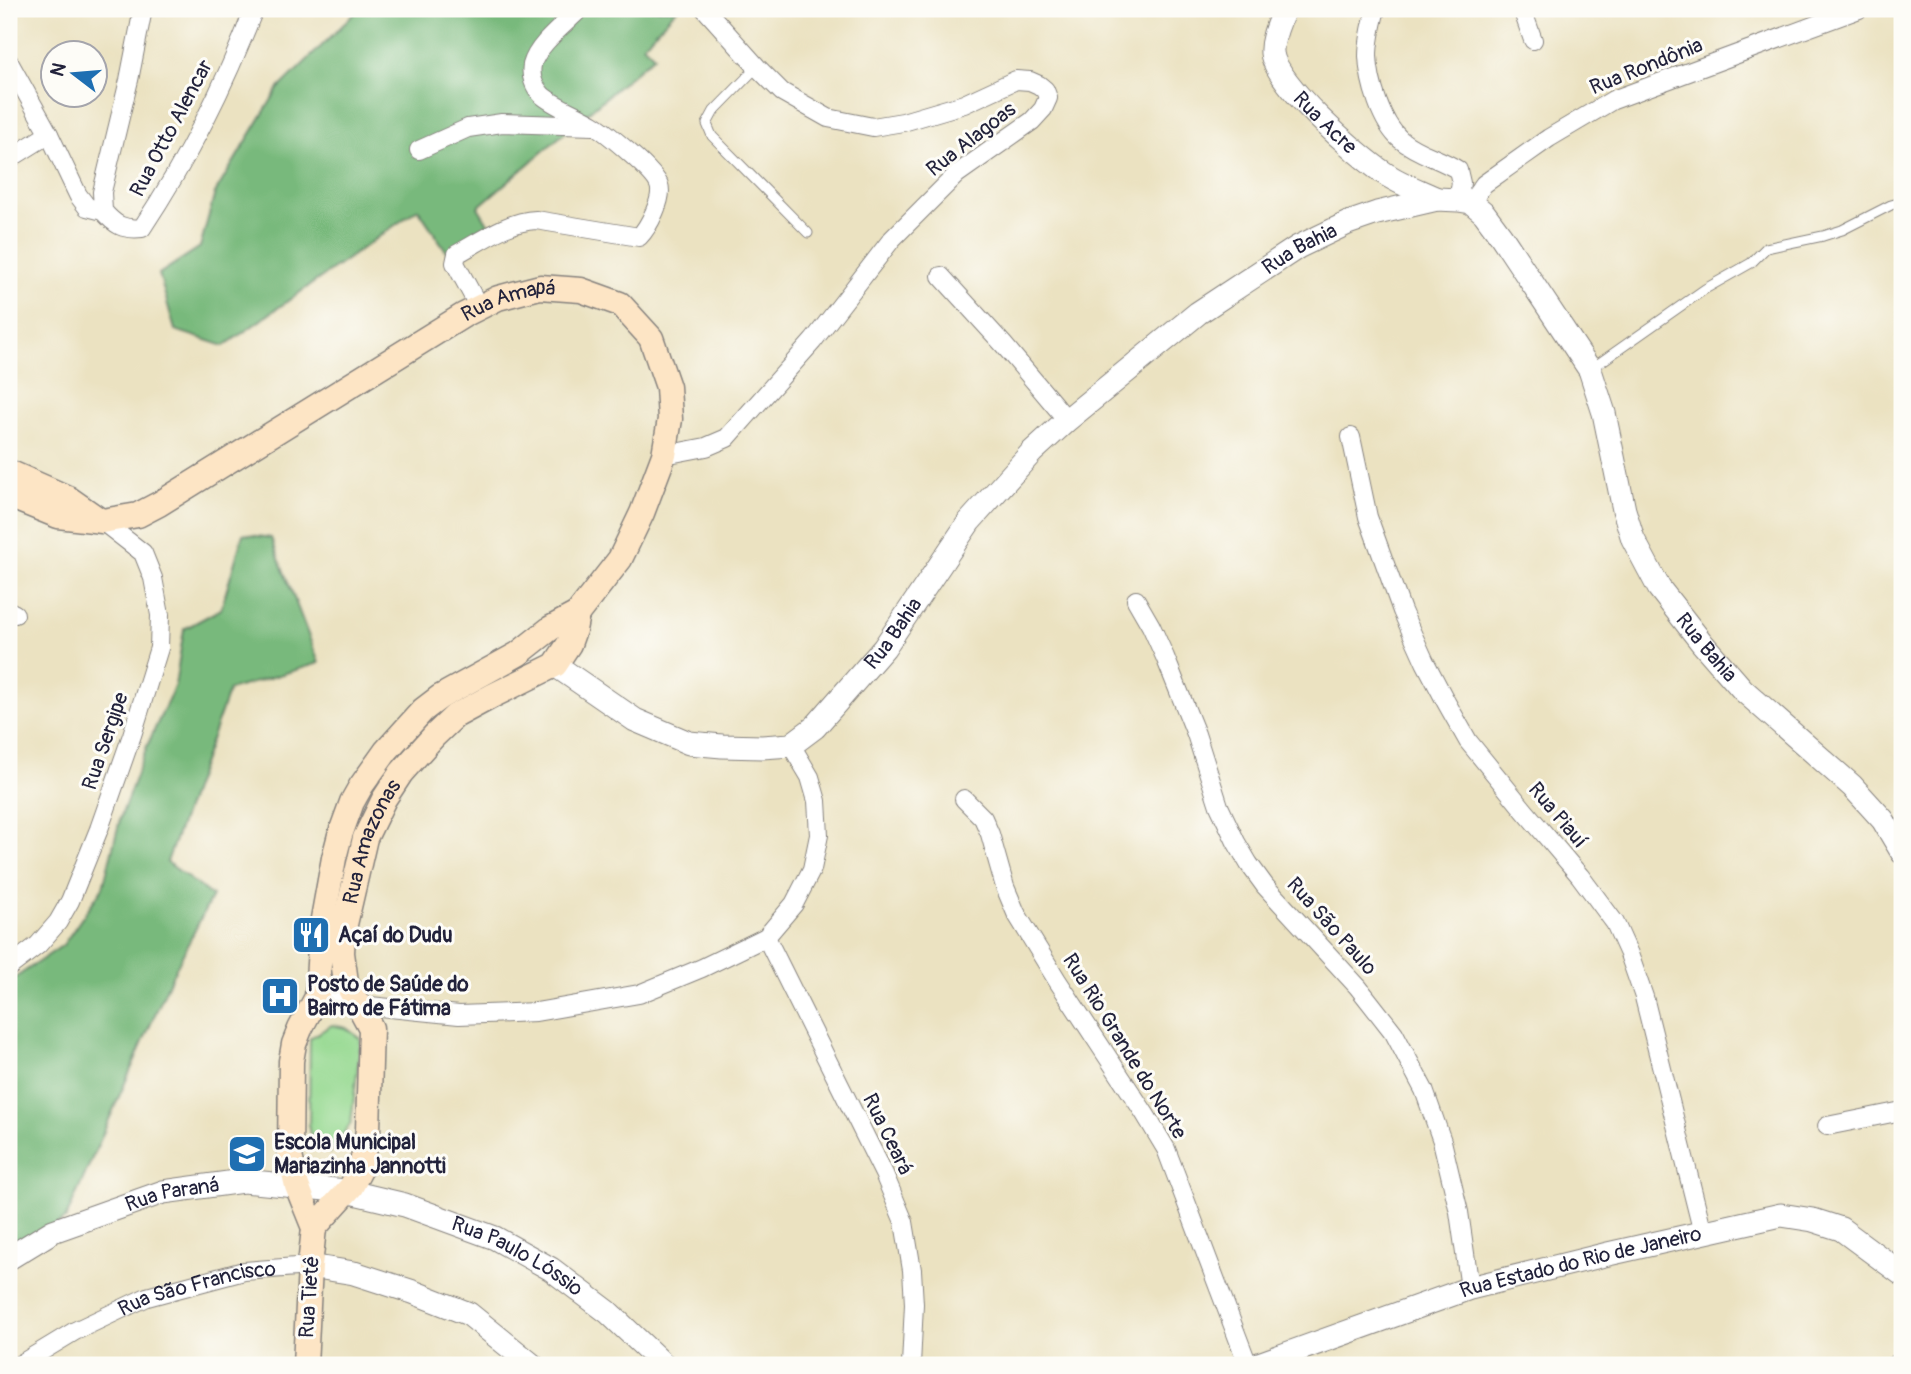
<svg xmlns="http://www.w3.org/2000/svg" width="1911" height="1374" font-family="Pangolin,sans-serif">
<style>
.green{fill:#96d991;stroke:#5c7e66;stroke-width:2}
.forest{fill:#78b97b;stroke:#4d6e5b;stroke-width:2}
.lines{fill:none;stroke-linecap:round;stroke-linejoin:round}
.service-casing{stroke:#86827e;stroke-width:11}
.minor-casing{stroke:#86827e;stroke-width:20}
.tertiary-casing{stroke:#86827e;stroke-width:25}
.secondary-casing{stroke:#86827e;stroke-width:27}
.service{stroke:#fff;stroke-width:9}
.minor{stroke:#fff;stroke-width:18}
.tertiary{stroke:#fff;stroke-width:23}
.secondary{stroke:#fde5c5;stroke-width:24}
.labels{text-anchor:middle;stroke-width:6;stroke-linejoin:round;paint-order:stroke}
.street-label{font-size:21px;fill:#22223b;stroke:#fdfcf7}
.poi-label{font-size:21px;font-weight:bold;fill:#22223b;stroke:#fdfcf7;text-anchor:start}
</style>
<rect width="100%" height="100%" fill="#fdfcf7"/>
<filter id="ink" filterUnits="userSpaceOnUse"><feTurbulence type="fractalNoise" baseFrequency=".0143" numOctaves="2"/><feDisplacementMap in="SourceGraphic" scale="14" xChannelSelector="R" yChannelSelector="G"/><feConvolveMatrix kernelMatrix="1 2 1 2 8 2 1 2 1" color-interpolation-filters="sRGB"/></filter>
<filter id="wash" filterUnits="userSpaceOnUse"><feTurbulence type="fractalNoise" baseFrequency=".00686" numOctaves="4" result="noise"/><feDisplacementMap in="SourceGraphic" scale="28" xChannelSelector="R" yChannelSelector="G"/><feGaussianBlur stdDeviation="1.57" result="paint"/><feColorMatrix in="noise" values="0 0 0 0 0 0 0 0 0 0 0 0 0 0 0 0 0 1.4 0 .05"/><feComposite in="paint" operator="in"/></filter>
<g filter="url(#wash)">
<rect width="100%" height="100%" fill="#ebe2c1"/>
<polygon class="green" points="332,1025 346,1028 361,1039 351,1123 329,1153 309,1132 310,1038"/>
<g class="forest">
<polygon points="359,9 677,9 643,45 654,56 478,207 495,235 451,258 418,209 224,346 175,330 159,274 200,247 215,193 278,89"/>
<polygon points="243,534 271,538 319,663 229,690 167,862 212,896 170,980 66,1218 9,1260 9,982 63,945 103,887 120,819 147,746 175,685 184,629 221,609"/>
</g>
</g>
<g filter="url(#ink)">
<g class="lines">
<g class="service-casing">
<g id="service">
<polyline points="757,67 714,111 707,124 712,136 808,233"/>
<polyline points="1591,369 1705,289 1751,263 1766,248 1823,236 1842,230 1891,205 1902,202"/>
</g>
</g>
<g class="minor-casing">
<g id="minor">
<path d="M143,9L129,80L102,192L103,211C115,225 123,230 142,228C187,160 225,85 254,9"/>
<path d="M1376,9C1372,24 1368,40 1368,56C1369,82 1381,123 1401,140C1418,154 1439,158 1458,170L1461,183L1458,200"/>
<polyline points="1522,9 1533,40"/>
<polyline points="9,62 49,134 78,195 87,207 103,211"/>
<polyline points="419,150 468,128 502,123 593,126"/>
<polyline points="9,159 49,134"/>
<polyline points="1471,202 1484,184 1549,138 1613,100 1859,9"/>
<polyline points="941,276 1003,344 1067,420"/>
<path d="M479,307L455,263L457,254C481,241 508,221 536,220L639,237C648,228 664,198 659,185C655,172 606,132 593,124C580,116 551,104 542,95C534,87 530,76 532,65C537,45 565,24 580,9"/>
<polyline points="1351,437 1368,517 1402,611 1425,662 1446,702 1468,741 1524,810 1580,876 1615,923 1629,954 1644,997 1703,1233"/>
<polyline points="664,455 706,447 727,438 813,341 892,239 957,174 1032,121 1043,109 1048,98 1045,90 1039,85 1030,81 1016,80 964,104 903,122 873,127 828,118 782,92 757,67 705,9"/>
<polyline points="1136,600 1151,626 1165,657 1196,734 1219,806 1236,842 1249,864 1265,886 1358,987 1394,1033 1424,1090 1442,1141 1459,1212 1470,1288"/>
<polyline points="9,611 15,614"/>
<polyline points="964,799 983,818 990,834 1005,887 1016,913 1057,980 1145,1114 1166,1149 1248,1365"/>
<polyline points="766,937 884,1174 904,1222 912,1270 914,1304 911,1365"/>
<polyline points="9,967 38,945 58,922 70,901 99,829 132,735 159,648 160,615 153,578 143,553 102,521"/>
<polyline points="317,997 360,1005 459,1015 536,1012 639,994 702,968 766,937 794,904 812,869 819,835 817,801 810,777 791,745"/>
<polyline points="1827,1126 1902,1111"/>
<path id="s1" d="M19,1365L75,1331L147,1297L244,1271L310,1266"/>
<polyline points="1895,1365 1902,1362"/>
</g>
</g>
<g class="tertiary-casing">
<g id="tertiary">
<path id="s2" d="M1285,9L1283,12C1278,25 1271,39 1272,53C1275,83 1358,156 1384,173C1400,184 1420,191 1437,199"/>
<path id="s3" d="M555,665L635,720L689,743L722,746L762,747L791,745L815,727L884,648L969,522L1032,452L1067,420L1198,313L1298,247L1348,223L1377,213L1437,199L1458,200L1471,202L1484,213L1501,236L1590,370L1604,413L1624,510L1633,539L1659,588L1702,643L1743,690L1852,786L1883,820L1902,852"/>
<path id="s4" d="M9,1258L53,1231L163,1192L243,1181L346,1191L405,1205L495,1238L551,1269L608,1312L664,1365"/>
<polyline points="310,1266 354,1273 413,1292 469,1314 532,1365"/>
<path id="s5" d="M1256,1365L1470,1288L1608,1254L1781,1215L1813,1220L1841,1229L1902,1274"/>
</g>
</g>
<g class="secondary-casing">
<g id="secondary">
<polyline points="9,472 68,498 98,519"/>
<path id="s6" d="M9,496L58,516L102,521L138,515L159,504L464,315L498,298L540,287L581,290L620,304L651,338L668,387L670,419L664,455L642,513L620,559L577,614L551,628L518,654L440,697L423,710L386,751L361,786L352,802L340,835L334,858L321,930L317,997L300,1029L294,1044L291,1061L290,1156L297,1186L314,1228L310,1266L305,1365"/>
<path id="s7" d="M314,1228L351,1187L359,1172L364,1154L368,1130L371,1028L346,982L342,953L343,933L365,838L384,799L401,773L434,736L455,716L492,696L555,665L569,644L574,630L577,614"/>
</g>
</g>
<use href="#service" class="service"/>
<use href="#minor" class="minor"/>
<use href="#tertiary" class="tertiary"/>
<use href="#secondary" class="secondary"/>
</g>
</g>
<defs>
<g id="restaurant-square" transform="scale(2.0125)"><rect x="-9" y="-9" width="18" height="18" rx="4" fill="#1f6fb2" stroke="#fdfcf7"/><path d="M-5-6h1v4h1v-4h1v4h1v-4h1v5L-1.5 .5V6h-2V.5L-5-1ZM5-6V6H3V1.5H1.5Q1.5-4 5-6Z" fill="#fff"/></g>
<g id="hospital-square" transform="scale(2.0125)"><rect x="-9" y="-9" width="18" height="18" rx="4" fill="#1f6fb2" stroke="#fdfcf7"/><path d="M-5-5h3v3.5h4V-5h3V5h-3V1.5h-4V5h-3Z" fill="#fff"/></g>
<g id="school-square" transform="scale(2.0125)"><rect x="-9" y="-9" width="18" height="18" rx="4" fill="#1f6fb2" stroke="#fdfcf7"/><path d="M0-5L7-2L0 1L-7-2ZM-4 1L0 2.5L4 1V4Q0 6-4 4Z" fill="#fff"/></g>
</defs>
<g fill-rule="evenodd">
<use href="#restaurant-square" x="311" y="935"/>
<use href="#hospital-square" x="280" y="996"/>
<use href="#school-square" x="247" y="1154"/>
</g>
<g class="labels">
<g class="street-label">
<text transform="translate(1646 66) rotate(-22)" y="7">Rua Rondônia</text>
<text dy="7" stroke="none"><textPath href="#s2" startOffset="135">Rua Acre</textPath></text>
<text transform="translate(171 128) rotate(-62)" y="7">Rua Otto Alencar</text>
<text transform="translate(971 139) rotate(-38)" y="7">Rua Alagoas</text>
<text dy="7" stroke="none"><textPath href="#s3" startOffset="976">Rua Bahia</textPath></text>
<text dy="7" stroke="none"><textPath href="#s6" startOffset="564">Rua Amapá</textPath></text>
<text dy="7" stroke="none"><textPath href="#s3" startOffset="410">Rua Bahia</textPath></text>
<text dy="7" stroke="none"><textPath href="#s3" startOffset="1670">Rua Bahia</textPath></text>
<text transform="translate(105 741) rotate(-71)" y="7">Rua Sergipe</text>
<text transform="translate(1558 815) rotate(50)" y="7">Rua Piauí</text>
<text dy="7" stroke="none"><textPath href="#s7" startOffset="415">Rua Amazonas</textPath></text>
<text transform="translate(1332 926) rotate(48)" y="7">Rua São Paulo</text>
<text transform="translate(1125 1046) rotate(58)" y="7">Rua Rio Grande do Norte</text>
<text transform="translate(888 1134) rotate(64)" y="7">Rua Ceará</text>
<text dy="7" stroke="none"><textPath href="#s4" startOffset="177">Rua Paraná</textPath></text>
<text dy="7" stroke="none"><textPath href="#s4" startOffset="537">Rua Paulo Lóssio</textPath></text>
<text dy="7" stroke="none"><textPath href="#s5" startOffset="341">Rua Estado do Rio de Janeiro</textPath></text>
<text dy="7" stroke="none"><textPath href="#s1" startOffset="196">Rua São Francisco</textPath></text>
<text transform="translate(309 1297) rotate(-86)" y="7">Rua Tietê</text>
</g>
<g class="poi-label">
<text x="338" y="942">Açaí do Dudu</text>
<text x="307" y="991">Posto de Saúde do<tspan x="307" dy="24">Bairro de Fátima</tspan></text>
<text x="274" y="1149">Escola Municipal<tspan x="274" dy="24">Mariazinha Jannotti</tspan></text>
</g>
</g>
<rect width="1911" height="1374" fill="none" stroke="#fdfcf7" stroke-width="35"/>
<g transform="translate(74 74) rotate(286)"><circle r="33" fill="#fdfcf7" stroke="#a5a5ac" stroke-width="2"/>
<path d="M0-5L12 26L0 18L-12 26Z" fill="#1f6fb2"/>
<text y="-10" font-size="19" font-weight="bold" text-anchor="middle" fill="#22223b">N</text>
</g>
</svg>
